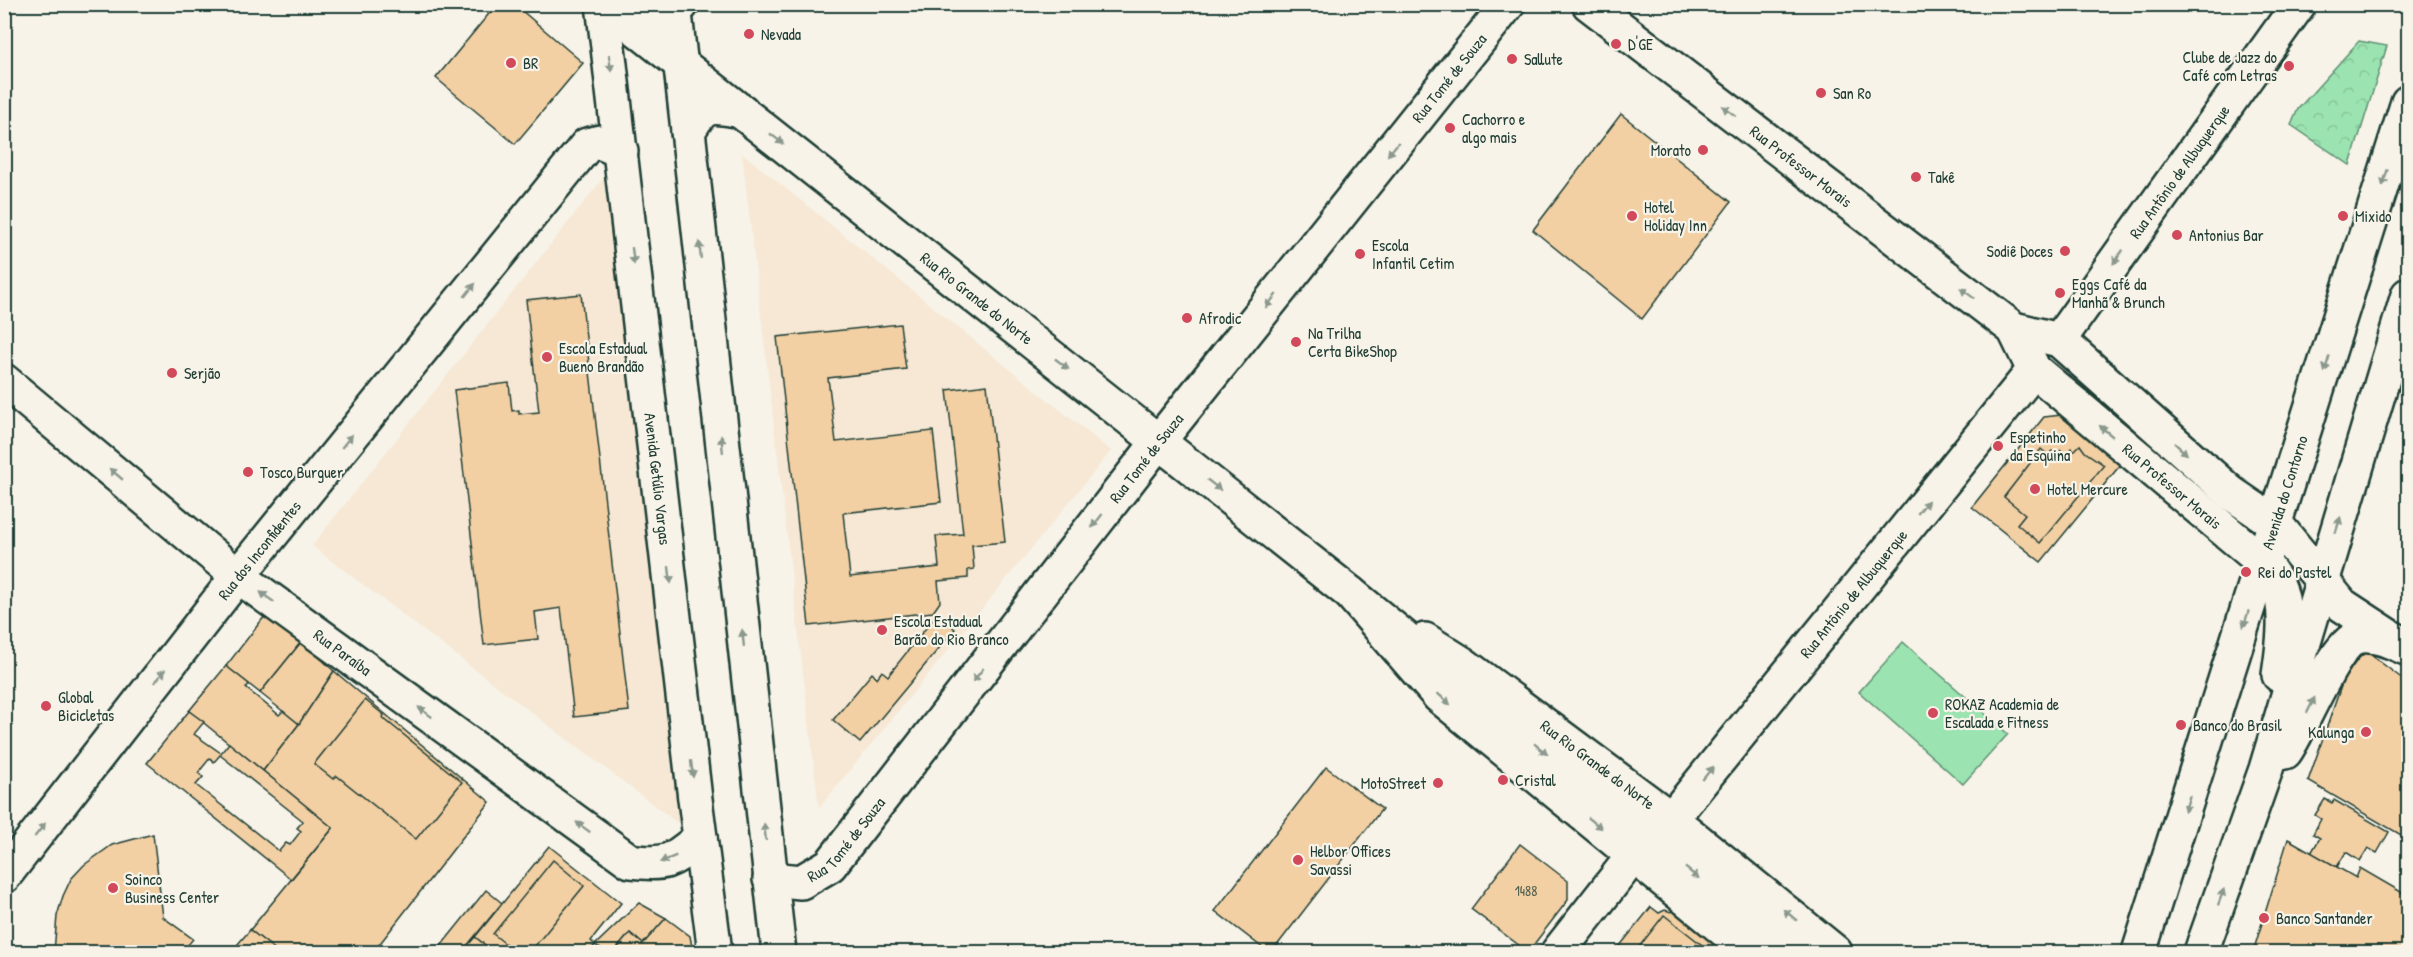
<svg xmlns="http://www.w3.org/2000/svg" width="2413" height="957" font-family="'Patrick Hand',sans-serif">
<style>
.built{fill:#f6e8d4}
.park{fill:url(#park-crowns);stroke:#5d9072;stroke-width:1.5}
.pitch{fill:#9be3b0;stroke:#5d9072;stroke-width:1.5}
.building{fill:#f3d0a4;stroke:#1f3d34;stroke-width:1.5;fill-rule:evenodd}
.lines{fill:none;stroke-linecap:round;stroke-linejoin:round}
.minor-casing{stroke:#1f3d34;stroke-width:38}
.tertiary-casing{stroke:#1f3d34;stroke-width:38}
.secondary-casing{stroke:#1f3d34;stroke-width:38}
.primary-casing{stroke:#1f3d34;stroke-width:38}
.minor{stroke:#f7f3e8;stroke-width:33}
.tertiary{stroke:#f7f3e8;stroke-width:33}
.secondary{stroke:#f7f3e8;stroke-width:33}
.primary{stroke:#f7f3e8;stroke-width:33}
.oneway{fill:#8b988e}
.poi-dot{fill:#d1495b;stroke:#f7f3e8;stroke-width:2}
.labels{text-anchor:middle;stroke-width:4.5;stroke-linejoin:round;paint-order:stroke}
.number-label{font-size:14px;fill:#546250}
.poi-label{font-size:16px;fill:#1f3d34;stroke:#f7f3e8;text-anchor:start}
.street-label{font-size:16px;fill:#1f3d34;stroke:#f7f3e8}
</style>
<defs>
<pattern id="park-crowns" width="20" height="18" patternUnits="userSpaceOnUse" patternTransform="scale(1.5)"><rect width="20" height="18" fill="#9be3b0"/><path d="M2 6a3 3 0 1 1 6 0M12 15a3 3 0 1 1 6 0" fill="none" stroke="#85c498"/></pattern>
</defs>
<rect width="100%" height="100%" fill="#f7f3e8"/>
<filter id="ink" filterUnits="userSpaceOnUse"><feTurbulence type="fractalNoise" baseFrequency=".0167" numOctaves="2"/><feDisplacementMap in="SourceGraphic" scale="12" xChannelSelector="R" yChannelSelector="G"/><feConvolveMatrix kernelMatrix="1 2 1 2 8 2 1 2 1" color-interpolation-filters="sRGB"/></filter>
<g filter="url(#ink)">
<g class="built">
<polygon points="742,153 1111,451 819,808"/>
<polygon points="612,167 679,824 312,546"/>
</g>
<polygon class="park" points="2359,41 2387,46 2350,165 2291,125 2298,109"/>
<polygon class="pitch" points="1903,642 2008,734 1963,784 1859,692"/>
<g class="building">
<polygon points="497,4 514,4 583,63 515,144 436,78"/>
<polygon points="1621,114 1731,202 1642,319 1533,230"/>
<polygon points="581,294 629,711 574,717 561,608 535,612 538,639 484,645 454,390 509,383 512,411 519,410 519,414 539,412 526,300"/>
<polygon points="900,324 906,369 828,378 836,442 933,431 941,502 843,513 850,577 939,567 936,536 963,534 947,390 987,385 1005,542 972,545 974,569 968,570 968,578 938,581 940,602 933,612 809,626 777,337"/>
<polygon points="2071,414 2126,458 2041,562 1972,507 2044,417"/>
<polygon points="2080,445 2085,452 2104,465 2040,543 2017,524 2025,514 2004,497 2041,449 2048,455 2052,451 2057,455 2061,450 2066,454 2071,448 2074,451"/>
<polygon points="268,612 302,641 260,693 226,666"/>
<polygon points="937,614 955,629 860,743 833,720 872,673 877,678 882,671 888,676"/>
<polygon points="302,641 334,671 299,724 260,693"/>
<polygon points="2353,652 2367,652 2408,683 2408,839 2308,781"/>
<polygon points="226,666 249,684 246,688 279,715 283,711 299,724 263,771 189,711"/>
<polygon points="334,671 490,802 378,946 383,951 381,952 278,952 250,930 333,828 263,771 299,724"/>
<polygon points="365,700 384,715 383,718 462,782 416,839 337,776 333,779 314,764"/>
<path d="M189,711L204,722L194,734L221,753L229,743L333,828L291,879L147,763ZM220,755L303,821L297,828L301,831L290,845L286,843L279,851L196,785L203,777L198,773L210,758L214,762Z"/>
<polygon points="1326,767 1382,809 1272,952 1268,952 1215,911"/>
<polygon points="2325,799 2332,803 2334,800 2389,832 2377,853 2368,848 2360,861 2346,852 2337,867 2311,853 2320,838 2313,834 2321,819 2315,815"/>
<polygon points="153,834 163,917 193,939 182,952 54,952 57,916 63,896 71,879 84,865 112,845"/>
<polygon points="2288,839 2356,878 2360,868 2408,896 2408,952 2253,952"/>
<polygon points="1520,844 1568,881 1568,900 1528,952 1471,909"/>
<polygon points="549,846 621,903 591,941 595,945 589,952 494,952 475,937"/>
<polygon points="553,860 584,886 530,952 516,952 493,934"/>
<polygon points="486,890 502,903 462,952 436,952"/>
<polygon points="639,903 666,918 643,944 630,933 614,952 605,952 595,945"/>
<polygon points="1676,906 1735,952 1615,952 1651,907 1659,913 1665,910 1671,912"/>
<polygon points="1664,915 1711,952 1635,952"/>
<polygon points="666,918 690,936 693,952 614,952 630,933 643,944"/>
<polygon points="250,930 278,952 231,952"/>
<polygon points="475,937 494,952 462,952"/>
</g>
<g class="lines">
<g class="minor-casing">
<g id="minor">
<path d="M606,4C630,12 651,14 675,12L682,4"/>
<path id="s1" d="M4,381L238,576L630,861C669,866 671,861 700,838"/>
<path id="s2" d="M1425,640L1463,664L1671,819L1835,952"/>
<path id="s3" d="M1671,819L2034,370"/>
<path id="s4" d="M4,876L238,576L587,145L600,142L621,151"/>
<path id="s5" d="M770,879L801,882L830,865L1159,441L1508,4"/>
<polyline points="1558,952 1634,855"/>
</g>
</g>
<g class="tertiary-casing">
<g id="tertiary">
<path id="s6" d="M605,4L1350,593L1439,696L1751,952"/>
<path id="s7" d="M1589,4L2014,329L2059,340L2231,493L2275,523L2342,605L2400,643"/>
<path id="s8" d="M2014,329L2034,370L2264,563"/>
<path id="s9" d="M2059,340L2299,4"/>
</g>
</g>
<g class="secondary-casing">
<g id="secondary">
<path id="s10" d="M603,4L695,799L715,952"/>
<polyline points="674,4 779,952"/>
<path d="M688,132C705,102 710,106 742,111"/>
</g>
</g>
<g class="primary-casing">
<g id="primary">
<path d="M2264,563C2268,569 2273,576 2277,583C2289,608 2283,648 2279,675"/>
<polyline points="1350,593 1789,952"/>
<path d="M2285,752C2302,729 2335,639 2361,636C2376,634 2392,642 2406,648"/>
<path id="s11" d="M2139,952L2408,102"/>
<polyline points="2201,952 2266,769 2408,295"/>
</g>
</g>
<use href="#minor" class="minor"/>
<use href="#tertiary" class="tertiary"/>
<use href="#secondary" class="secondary"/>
<use href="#primary" class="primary"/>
</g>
<defs><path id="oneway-solid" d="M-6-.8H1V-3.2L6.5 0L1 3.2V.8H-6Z" transform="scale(1.5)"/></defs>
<g class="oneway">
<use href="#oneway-solid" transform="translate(610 63) rotate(83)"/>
<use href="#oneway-solid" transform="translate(1729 111) rotate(-143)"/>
<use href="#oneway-solid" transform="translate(777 139) rotate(38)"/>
<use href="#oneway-solid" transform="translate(1393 149) rotate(129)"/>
<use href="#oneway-solid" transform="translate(2385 178) rotate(107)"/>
<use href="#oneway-solid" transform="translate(700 250) rotate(-96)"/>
<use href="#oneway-solid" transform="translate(633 256) rotate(83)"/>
<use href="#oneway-solid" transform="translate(2118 257) rotate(126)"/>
<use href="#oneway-solid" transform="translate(470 290) rotate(-51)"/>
<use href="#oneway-solid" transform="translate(1967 293) rotate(-143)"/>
<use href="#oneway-solid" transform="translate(1271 301) rotate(129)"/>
<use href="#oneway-solid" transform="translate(1062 364) rotate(38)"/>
<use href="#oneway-solid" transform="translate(2327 364) rotate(107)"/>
<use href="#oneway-solid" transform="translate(2106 431) rotate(-140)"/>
<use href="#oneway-solid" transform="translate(347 441) rotate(-51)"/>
<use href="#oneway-solid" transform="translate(722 444) rotate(-96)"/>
<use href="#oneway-solid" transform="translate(2181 449) rotate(42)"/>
<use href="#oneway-solid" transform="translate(116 474) rotate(-140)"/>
<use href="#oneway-solid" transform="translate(1214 485) rotate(38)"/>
<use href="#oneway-solid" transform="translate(1923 507) rotate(-51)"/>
<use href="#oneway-solid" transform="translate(1097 521) rotate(128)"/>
<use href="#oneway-solid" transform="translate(2338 525) rotate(-73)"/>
<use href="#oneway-solid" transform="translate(670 575) rotate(83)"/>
<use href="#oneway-solid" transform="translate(267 597) rotate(-144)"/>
<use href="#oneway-solid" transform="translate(2246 619) rotate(108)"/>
<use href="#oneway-solid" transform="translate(743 638) rotate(-96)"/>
<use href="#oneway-solid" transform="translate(978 675) rotate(128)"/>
<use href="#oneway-solid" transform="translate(160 676) rotate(-52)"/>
<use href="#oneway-solid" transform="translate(1444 699) rotate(41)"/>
<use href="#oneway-solid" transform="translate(2311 705) rotate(-64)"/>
<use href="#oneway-solid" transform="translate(425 712) rotate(-144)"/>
<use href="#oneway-solid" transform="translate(1541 749) rotate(39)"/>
<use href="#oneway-solid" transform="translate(692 769) rotate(83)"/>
<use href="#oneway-solid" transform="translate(1708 773) rotate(-51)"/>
<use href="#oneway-solid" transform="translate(2187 804) rotate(108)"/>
<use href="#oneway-solid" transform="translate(1595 823) rotate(39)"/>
<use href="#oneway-solid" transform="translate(583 827) rotate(-144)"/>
<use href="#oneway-solid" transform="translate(40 830) rotate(-52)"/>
<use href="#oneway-solid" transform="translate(765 832) rotate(-96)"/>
<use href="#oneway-solid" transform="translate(668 859) rotate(158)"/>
<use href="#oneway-solid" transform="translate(1692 873) rotate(39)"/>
<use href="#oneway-solid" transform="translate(2221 897) rotate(-70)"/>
<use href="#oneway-solid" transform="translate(1790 915) rotate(-141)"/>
</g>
</g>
<g class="poi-dot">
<circle cx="749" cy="34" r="6"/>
<circle cx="1616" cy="44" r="6"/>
<circle cx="1512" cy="59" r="6"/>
<circle cx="511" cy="63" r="6"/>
<circle cx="2289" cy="66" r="6"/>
<circle cx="1821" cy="93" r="6"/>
<circle cx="1450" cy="128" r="6"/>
<circle cx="1703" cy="150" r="6"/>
<circle cx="1916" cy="177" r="6"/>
<circle cx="1632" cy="216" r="6"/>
<circle cx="2343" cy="216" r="6"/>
<circle cx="2177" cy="235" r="6"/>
<circle cx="2065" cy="251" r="6"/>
<circle cx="1360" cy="254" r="6"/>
<circle cx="2060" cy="293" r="6"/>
<circle cx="1187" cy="318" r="6"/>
<circle cx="1296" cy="342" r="6"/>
<circle cx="547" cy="357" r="6"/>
<circle cx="172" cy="373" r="6"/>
<circle cx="1998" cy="446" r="6"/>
<circle cx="248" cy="472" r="6"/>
<circle cx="2035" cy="489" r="6"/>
<circle cx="2246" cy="572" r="6"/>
<circle cx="882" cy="630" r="6"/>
<circle cx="46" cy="706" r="6"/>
<circle cx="1933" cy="713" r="6"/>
<circle cx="2181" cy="725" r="6"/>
<circle cx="2366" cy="732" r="6"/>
<circle cx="1503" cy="780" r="6"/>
<circle cx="1438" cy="783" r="6"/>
<circle cx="1298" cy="860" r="6"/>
<circle cx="113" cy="888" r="6"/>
<circle cx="2264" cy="918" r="6"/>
</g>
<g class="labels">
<g class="number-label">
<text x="1526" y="896">1488</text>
</g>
<g class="poi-label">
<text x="761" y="40">Nevada</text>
<text x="1628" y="50">D'GE</text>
<text x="2277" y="63" text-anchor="end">Clube de Jazz do<tspan x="2277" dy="18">Café com Letras</tspan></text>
<text x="1524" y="65">Sallute</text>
<text x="523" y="69">BR</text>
<text x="1833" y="99">San Ro</text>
<text x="1462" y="125">Cachorro e<tspan x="1462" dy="18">algo mais</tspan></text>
<text x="1691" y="156" text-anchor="end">Morato</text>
<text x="1928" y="183">Takê</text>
<text x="1644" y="213">Hotel<tspan x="1644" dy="18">Holiday Inn</tspan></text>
<text x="2355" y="222">Mixido</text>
<text x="2189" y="241">Antonius Bar</text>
<text x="1372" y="251">Escola<tspan x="1372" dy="18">Infantil Cetim</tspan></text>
<text x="2053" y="257" text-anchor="end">Sodiê Doces</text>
<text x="2072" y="290">Eggs Café da<tspan x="2072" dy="18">Manhã &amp; Brunch</tspan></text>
<text x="1199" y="324">Afrodic</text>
<text x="1308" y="339">Na Trilha<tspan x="1308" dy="18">Certa BikeShop</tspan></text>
<text x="559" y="354">Escola Estadual<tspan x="559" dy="18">Bueno Brandão</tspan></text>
<text x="184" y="379">Serjão</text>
<text x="2010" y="443">Espetinho<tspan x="2010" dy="18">da Esquina</tspan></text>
<text x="260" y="478">Tosco Burguer</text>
<text x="2047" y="495">Hotel Mercure</text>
<text x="2258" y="578">Rei do Pastel</text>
<text x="894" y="627">Escola Estadual<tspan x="894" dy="18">Barão do Rio Branco</tspan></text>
<text x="58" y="703">Global<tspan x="58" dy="18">Bicicletas</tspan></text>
<text x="1945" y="710">ROKAZ Academia de<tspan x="1945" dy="18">Escalada e Fitness</tspan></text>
<text x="2193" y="731">Banco do Brasil</text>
<text x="2354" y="738" text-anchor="end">Kalunga</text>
<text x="1515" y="786">Cristal</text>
<text x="1426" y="789" text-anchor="end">MotoStreet</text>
<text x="1310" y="857">Helbor Offices<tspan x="1310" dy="18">Savassi</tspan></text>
<text x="125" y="885">Soinco<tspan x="125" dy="18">Business Center</tspan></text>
<text x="2276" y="924">Banco Santander</text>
</g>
<g class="street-label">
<text dy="6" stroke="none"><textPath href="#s5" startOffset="1066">Rua Tomé de Souza</textPath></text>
<text dy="6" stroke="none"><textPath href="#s7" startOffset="267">Rua Professor Morais</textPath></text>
<text dy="6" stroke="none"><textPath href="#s9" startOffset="207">Rua Antônio de Albuquerque</textPath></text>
<text dy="6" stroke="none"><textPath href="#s6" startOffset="474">Rua Rio Grande do Norte</textPath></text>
<text dy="6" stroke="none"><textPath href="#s5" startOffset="580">Rua Tomé de Souza</textPath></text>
<text dy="6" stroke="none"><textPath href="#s10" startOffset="478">Avenida Getúlio Vargas</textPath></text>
<text dy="6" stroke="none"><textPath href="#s8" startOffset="226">Rua Professor Morais</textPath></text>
<text dy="6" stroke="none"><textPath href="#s11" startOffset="482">Avenida do Contorno</textPath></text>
<text dy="6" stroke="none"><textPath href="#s4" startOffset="414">Rua dos Inconfidentes</textPath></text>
<text dy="6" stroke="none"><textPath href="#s3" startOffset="290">Rua Antônio de Albuquerque</textPath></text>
<text dy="6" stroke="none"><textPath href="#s1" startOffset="434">Rua Paraíba</textPath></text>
<text dy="6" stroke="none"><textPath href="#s2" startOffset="213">Rua Rio Grande do Norte</textPath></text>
<text dy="6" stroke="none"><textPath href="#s5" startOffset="94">Rua Tomé de Souza</textPath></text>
</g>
</g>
<rect width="2413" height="957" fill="none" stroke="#f7f3e8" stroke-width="24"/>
<rect x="12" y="12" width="2389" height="933" fill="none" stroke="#1f3d34" stroke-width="2" filter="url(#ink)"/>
</svg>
